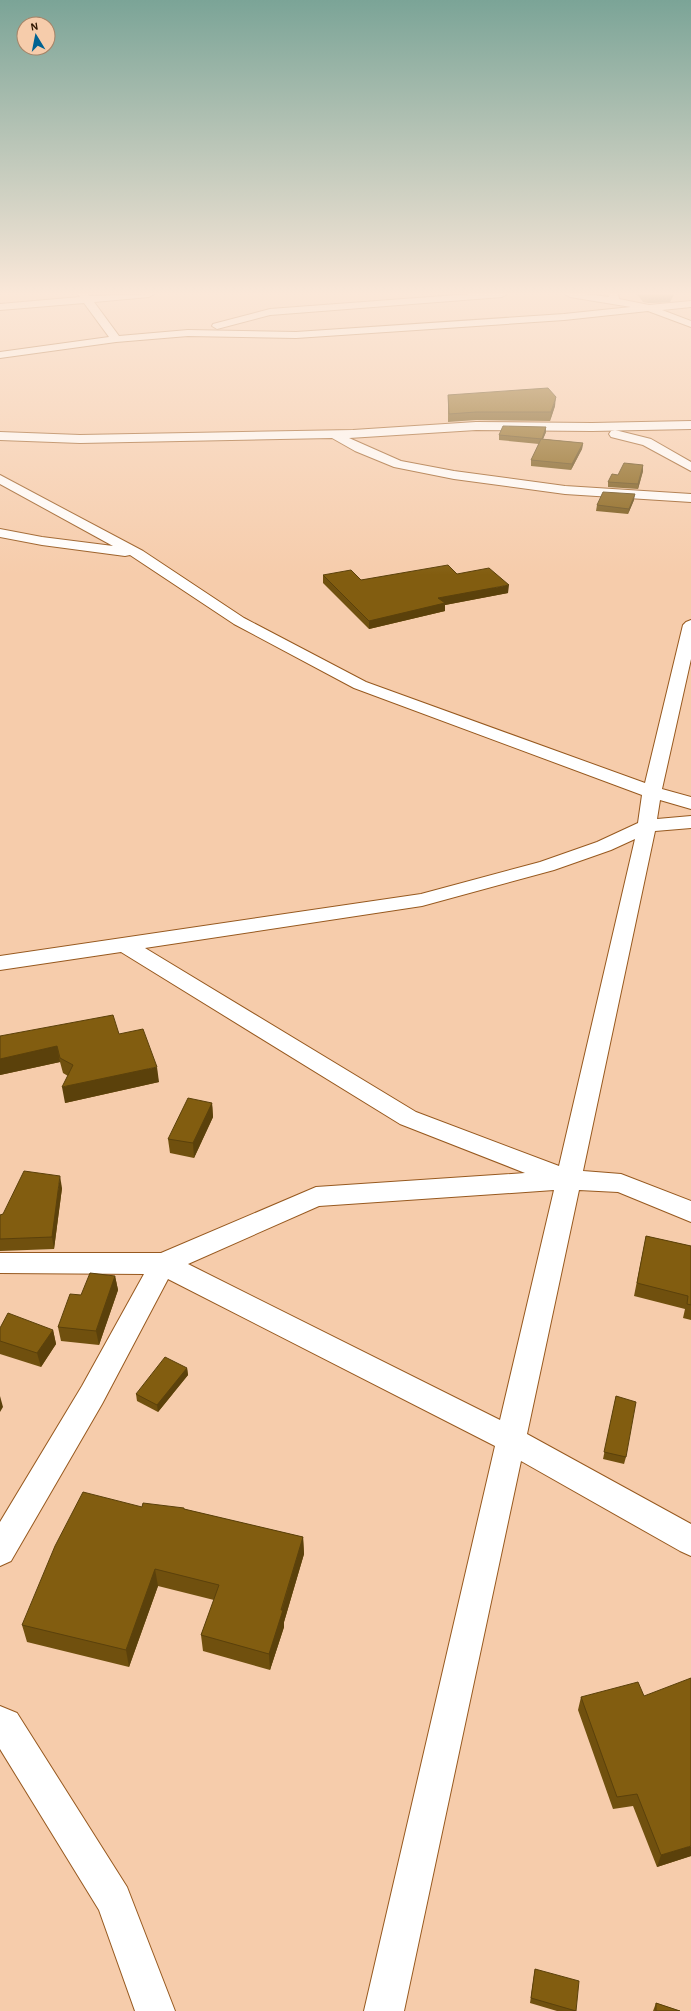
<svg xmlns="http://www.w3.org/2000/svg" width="691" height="2011" font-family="'Alegreya Sans',sans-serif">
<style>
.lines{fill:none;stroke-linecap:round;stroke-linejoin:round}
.minor-casing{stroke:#97591f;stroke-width:2}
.minor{fill:#fff;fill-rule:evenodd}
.wall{fill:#70500e}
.shaded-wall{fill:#5b410b}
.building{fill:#825d10;stroke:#5b410b}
</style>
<rect width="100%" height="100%" fill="#f6ccab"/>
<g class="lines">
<g class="minor-casing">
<g id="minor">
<polygon points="78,294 88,294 90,296 154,294 149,297 94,302 119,336 188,330 296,332 564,314 631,307 570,297 565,294 586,294 609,297 608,294 618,294 619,299 649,305 691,301 691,307 662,310 691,321 691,327 648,311 564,320 296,338 188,336 116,342 0,358 0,352 109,337 84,303 0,310 0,304 80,297"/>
<polygon points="470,294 507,294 502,297 270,315 217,329 212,326 213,324 270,309"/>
<polygon points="691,421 691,429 592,431 476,430 349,438 401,461 454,471 565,486 691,494 691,502 565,494 454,479 394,467 355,451 332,438 80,443 0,440 0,432 80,435 353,430 476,422 592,423"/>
<polygon points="615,430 651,439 691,462 691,471 643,445 611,437 609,434 611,431"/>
<path d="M0,475L143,551L244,618L366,682L645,783L683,625L686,622L691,620V659L662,789L691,797V809L660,800L657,819L691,816V828L655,831L583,1171L621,1174L691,1201V1222L618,1192L579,1190L527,1434L691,1524V1556L680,1551L521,1461L404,2011H364L495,1446L168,1279L102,1404L11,1561L0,1566V1522L82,1386L144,1274L0,1273V1253H161L316,1187L525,1173L400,1124L121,952L0,970V956L421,894L540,862L597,842L638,823L642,795L354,688L234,624L130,555L125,556L42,545L0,537V529L42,537L113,546L0,484ZM635,839L559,1166L416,1112L145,948L422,906L554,870L611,850ZM554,1190L500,1420L188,1264L319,1206Z"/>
<polygon points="0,1706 17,1713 127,1887 175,2011 135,2011 99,1910 0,1749"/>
</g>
</g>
<use href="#minor" class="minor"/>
</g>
<g class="wall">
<polygon points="637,294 674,294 670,302 648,303 643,302"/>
<polygon points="448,395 555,406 550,421 476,420 448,422"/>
<polygon points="546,427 546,432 543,439 583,443 582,449 571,470 531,466 531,460 539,444 499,440 499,435"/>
<polygon points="643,465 643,471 638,489 608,487 608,482 618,475"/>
<polygon points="634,500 628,514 596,511 597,505"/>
<polygon points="457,574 508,593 445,605 445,611 369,629 323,583 323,575 361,580"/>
<polygon points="119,1034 159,1082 65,1103 68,1076 63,1073 60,1062 0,1075 0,1036"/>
<polygon points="212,1103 213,1117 194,1158 170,1153 168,1139"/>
<polygon points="62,1188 54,1249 0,1251 0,1215 3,1214"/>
<polygon points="646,1236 691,1246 691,1320 683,1318 685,1309 634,1296"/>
<polygon points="115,1276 118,1290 99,1345 61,1341 58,1327 81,1295"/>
<polygon points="0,1328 53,1330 56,1344 41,1367 0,1354"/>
<polygon points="187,1368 188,1375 158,1412 137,1401 136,1394"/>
<polygon points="616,1396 626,1457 624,1464 603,1459"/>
<polygon points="142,1507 184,1508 184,1509 303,1537 304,1554 284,1622 284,1627 270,1670 203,1651 201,1635 214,1600 158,1586 129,1667 27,1642 22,1625"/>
<polygon points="644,1696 691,1856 657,1867 633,1806 613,1809 578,1710 581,1697"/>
<polygon points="535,1969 576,2011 557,2011 530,2003 534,1975"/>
<polygon points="656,2003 680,2011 653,2011"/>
</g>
<g class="shaded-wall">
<polygon points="672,294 674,294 670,302 648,303 649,298"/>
<polygon points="556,397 555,406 550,421 551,412"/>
<polygon points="546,427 546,432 541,444 542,439"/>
<polygon points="583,443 582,449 571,470 572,464"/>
<polygon points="643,465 643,471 638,489 638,484"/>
<polygon points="635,494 634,500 628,514 629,509"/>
<polygon points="509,585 508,593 445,605 445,611 369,629 369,621 438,598"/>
<polygon points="57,1046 60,1062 0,1075 0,1059"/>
<polygon points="157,1067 159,1082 65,1103 62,1087"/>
<polygon points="212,1103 213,1117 194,1158 193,1143"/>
<polygon points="60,1176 62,1188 54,1249 52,1237"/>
<polygon points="115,1276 118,1290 99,1345 96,1331"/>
<polygon points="53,1330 56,1344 41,1367 37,1353"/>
<polygon points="187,1368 188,1375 158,1412 157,1405"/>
<polygon points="0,1396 3,1407 0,1412"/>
<polygon points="303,1537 304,1554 284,1622 284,1627 270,1670 269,1654"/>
<polygon points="155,1569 158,1586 129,1667 126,1650"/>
<polygon points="691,1846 691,1856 657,1867 661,1855"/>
</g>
<g class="building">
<polygon points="641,294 672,294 670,296 649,298 643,297"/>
<polygon points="548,388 556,397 551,412 476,412 449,414 448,395"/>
<polygon points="503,426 546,427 542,439 499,435"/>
<polygon points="541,439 583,443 572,464 531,460"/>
<polygon points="624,463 643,465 638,484 608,482 612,474 618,475"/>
<polygon points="603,492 635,494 629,509 597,505"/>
<polygon points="448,565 457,574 489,568 509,585 438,598 445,603 369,621 323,575 351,570 361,580"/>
<polygon points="113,1015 119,1034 143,1029 157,1067 62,1087 73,1065 60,1058 57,1046 0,1059 0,1036"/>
<polygon points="188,1098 212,1103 193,1143 168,1139"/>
<polygon points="24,1171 60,1176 52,1237 0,1239 0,1215 3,1214"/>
<polygon points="646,1236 691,1246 691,1305 687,1304 688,1296 637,1283"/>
<polygon points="90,1273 115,1276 96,1331 58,1327 70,1294 81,1295"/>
<polygon points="8,1313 53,1330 37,1353 0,1341 0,1328"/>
<polygon points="165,1357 187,1368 157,1405 136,1394"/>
<polygon points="616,1396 636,1402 626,1457 604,1452"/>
<polygon points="83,1492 142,1507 143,1503 184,1508 184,1509 303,1537 281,1610 283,1610 269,1654 201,1635 219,1585 155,1569 126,1650 22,1625 55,1546"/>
<polygon points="691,1678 691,1846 661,1855 637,1794 617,1797 581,1697 638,1682 644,1696"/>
<polygon points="535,1969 579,1981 576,2011 531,1998"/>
<polygon points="656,2003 680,2011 656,2011"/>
</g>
<linearGradient id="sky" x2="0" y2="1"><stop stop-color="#7ba497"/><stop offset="0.51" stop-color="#fbe8d9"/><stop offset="1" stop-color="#fbe8d9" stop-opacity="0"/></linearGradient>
<rect width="691" height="575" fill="url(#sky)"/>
<g transform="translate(36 36) rotate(350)"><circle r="19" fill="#f6ccab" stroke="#a68367"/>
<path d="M0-3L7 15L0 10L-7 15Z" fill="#006292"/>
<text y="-6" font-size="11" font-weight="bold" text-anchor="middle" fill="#2f1600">N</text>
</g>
</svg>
